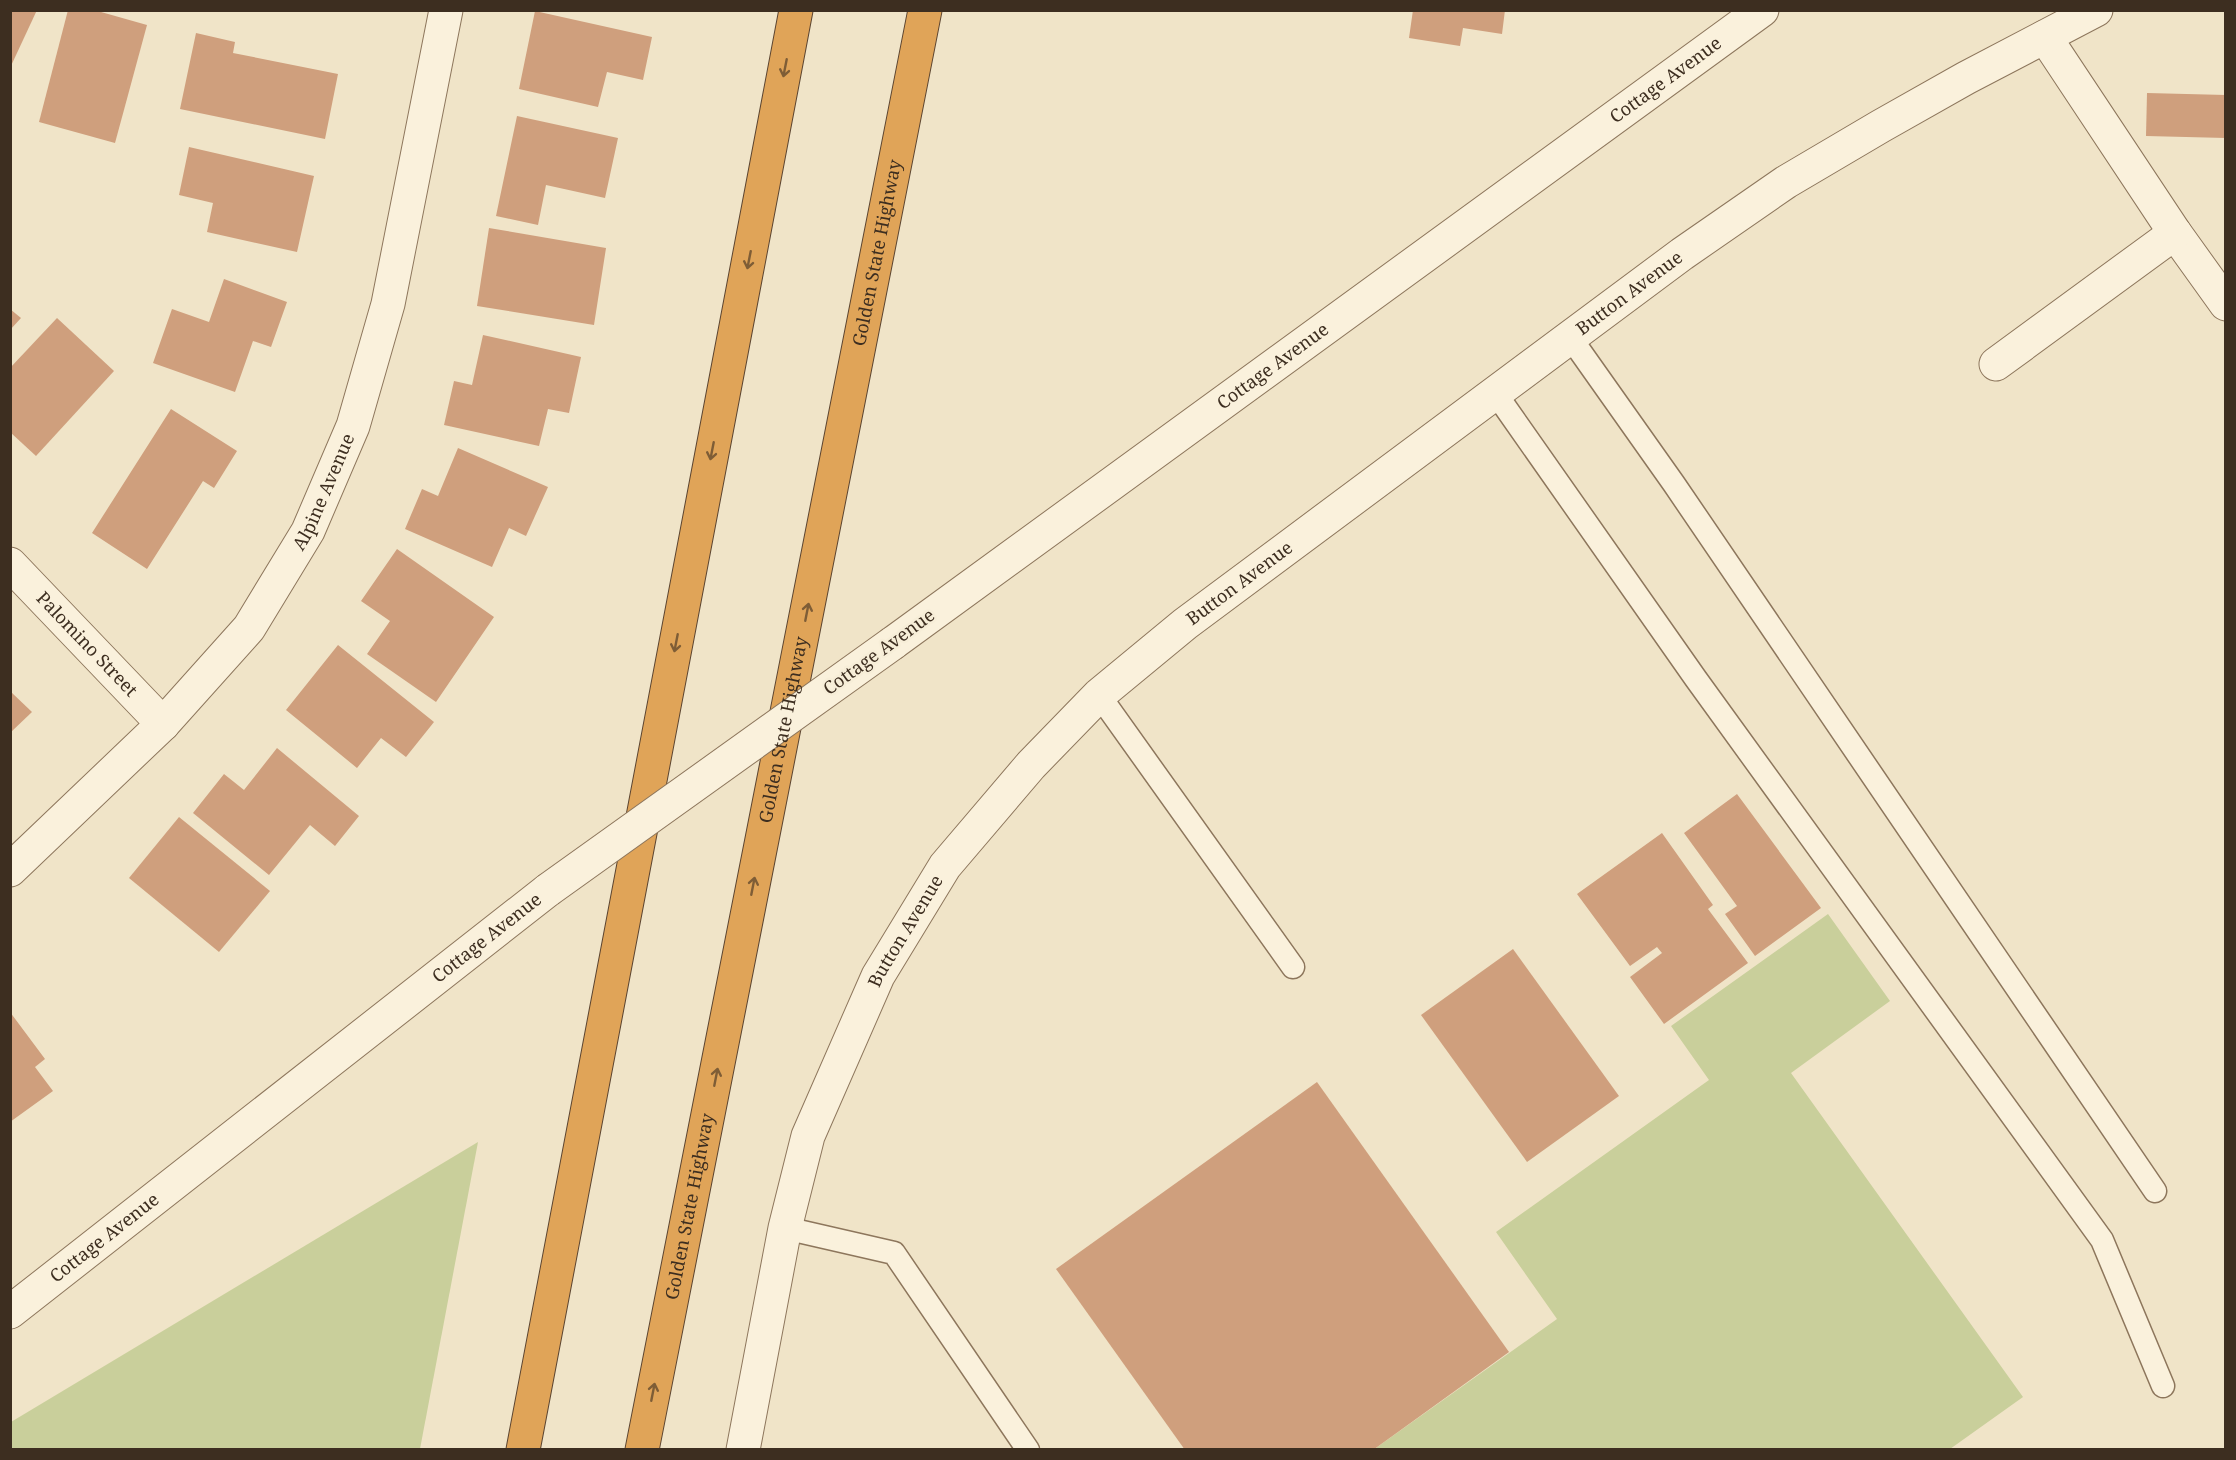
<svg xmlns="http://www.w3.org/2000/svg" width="2236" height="1460" font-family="'Noto Serif',serif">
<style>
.green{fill:#c9cf9b}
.building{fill:#cf9f7d}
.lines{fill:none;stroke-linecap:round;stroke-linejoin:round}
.service-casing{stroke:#8d765c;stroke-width:25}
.minor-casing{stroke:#8d765c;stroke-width:35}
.tertiary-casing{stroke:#8d765c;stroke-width:35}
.motorway-casing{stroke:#5b4430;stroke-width:35}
.service{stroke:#faf1dc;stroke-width:22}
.minor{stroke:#faf1dc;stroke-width:33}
.tertiary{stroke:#faf1dc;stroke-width:33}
.motorway{stroke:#e0a458;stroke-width:33}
.tertiary-bridge-casing{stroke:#8d765c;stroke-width:35;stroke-linecap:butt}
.tertiary-bridge{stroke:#faf1dc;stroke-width:33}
.oneway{stroke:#7e5d36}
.labels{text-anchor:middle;stroke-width:5;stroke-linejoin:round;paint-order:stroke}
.street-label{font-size:18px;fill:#3d2e20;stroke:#f7eed8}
</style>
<rect width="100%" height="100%" fill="#f0e4c8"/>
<g class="green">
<polygon points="1828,914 1890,1001 1791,1073 2023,1397 1950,1449 1373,1450 1557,1319 1496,1232 1709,1080 1671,1026"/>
<polygon points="478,1142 420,1449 11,1449 11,1422"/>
</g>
<g class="building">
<polygon points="10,10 37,10 10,68"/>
<polygon points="68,10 94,10 147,25 115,143 39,122"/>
<polygon points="1413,10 1505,10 1502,34 1463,28 1460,46 1409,38"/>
<polygon points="535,11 652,37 643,80 607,72 598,107 519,89"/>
<polygon points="196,33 235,42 233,53 338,74 325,139 180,109"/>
<polygon points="2147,93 2226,95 2226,138 2146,136"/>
<polygon points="517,116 618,138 605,198 546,185 538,225 496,216"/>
<polygon points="189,147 314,176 297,252 207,232 213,203 179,195"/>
<polygon points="489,228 606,248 594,325 477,306"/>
<polygon points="224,279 287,302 271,347 253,341 235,392 153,363 172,309 209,322"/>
<polygon points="10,309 21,318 10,330"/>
<polygon points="57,318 114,371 36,456 10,432 10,368"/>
<polygon points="483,335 581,357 569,413 548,409 539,446 444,425 454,381 472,385"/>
<polygon points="171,409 237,451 214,488 203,481 147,569 92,533"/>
<polygon points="458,448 548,487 526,536 509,528 492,567 405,529 422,489 438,496"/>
<polygon points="397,549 494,617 436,702 367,654 390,621 361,601"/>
<polygon points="338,645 434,722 406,757 381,738 357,768 286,710"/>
<polygon points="10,691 32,712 10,733"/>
<polygon points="277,748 359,816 335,846 310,825 269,875 193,813 224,774 244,790"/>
<polygon points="1737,794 1821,908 1755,956 1725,914 1737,906 1684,833"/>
<polygon points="179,817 270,891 219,952 129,878"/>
<polygon points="1662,833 1713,905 1708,909 1748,963 1664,1024 1630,977 1662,953 1657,947 1630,966 1577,894"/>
<polygon points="1513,949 1619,1096 1527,1162 1421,1015"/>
<polygon points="10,1012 45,1059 35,1067 53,1091 10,1122"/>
<polygon points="1317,1082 1509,1352 1373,1450 1185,1450 1056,1269"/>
</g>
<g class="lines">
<g class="service-casing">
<g id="service">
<polyline points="1570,337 1674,484 2155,1191"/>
<polyline points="1496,394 1696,679 2102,1240 2163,1386"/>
<polyline points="1099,695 1293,967"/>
<polyline points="785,1228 894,1253 1028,1450"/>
</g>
</g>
<g class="minor-casing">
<g id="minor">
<polyline points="2045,37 2175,233 2226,304"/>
<polyline points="1996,364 2175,233"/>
<path id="s1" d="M10,564L163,724"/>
</g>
</g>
<g class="tertiary-casing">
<g id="tertiary">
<path id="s2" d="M893,643L1762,10"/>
<path id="s3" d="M10,870L163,724L249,628L308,531L353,426L388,304L446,10"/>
<path id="s4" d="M10,1312L548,890"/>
<path id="s5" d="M743,1450L785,1228L808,1136L878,976L945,866L1031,765L1099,695L1185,624L1682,254L1786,182L1881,126L1966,78L2096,10"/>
</g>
</g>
<g class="motorway-casing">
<g id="motorway">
<polyline points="523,1450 796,10"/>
<path id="s6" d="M642,1450L925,10"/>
</g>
</g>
<use href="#service" class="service"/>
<use href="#minor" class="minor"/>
<use href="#tertiary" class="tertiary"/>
<use href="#motorway" class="motorway"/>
<g class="tertiary-bridge-casing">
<polyline id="tertiary-bridge" points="548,890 893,643"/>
</g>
<use href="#tertiary-bridge" class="tertiary-bridge"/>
</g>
<defs><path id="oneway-shaft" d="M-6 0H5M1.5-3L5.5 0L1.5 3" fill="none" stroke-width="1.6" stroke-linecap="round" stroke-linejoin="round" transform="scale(1.5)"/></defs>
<g class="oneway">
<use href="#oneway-shaft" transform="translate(785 68) rotate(101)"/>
<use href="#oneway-shaft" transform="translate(749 260) rotate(101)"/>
<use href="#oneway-shaft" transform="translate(712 451) rotate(101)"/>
<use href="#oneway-shaft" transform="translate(807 612) rotate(-79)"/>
<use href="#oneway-shaft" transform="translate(676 643) rotate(101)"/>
<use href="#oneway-shaft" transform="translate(753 886) rotate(-79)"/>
<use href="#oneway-shaft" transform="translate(716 1077) rotate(-79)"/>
<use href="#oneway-shaft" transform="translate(653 1392) rotate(-79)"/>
</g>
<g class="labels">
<g class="street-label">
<text dy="6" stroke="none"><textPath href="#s2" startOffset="956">Cottage Avenue</textPath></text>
<text dy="6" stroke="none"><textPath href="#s6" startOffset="1220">Golden State Highway</textPath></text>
<text dy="6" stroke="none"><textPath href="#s5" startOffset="1520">Button Avenue</textPath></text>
<text dy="6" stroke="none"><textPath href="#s2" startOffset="470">Cottage Avenue</textPath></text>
<text dy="6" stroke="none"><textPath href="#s3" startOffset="496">Alpine Avenue</textPath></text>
<text dy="6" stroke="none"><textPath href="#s5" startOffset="1034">Button Avenue</textPath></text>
<text dy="6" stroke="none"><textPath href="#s1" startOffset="111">Palomino Street</textPath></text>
<text transform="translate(879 652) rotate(-36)" y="6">Cottage Avenue</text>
<text dy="6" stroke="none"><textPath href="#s6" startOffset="734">Golden State Highway</textPath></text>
<text dy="6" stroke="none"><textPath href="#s5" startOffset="548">Button Avenue</textPath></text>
<text dy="6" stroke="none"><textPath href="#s4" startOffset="606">Cottage Avenue</textPath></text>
<text dy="6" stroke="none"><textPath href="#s6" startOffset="248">Golden State Highway</textPath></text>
<text dy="6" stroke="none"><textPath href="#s4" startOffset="120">Cottage Avenue</textPath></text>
</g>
</g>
<rect width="2236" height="1460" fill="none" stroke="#3d2e20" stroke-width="24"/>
</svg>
